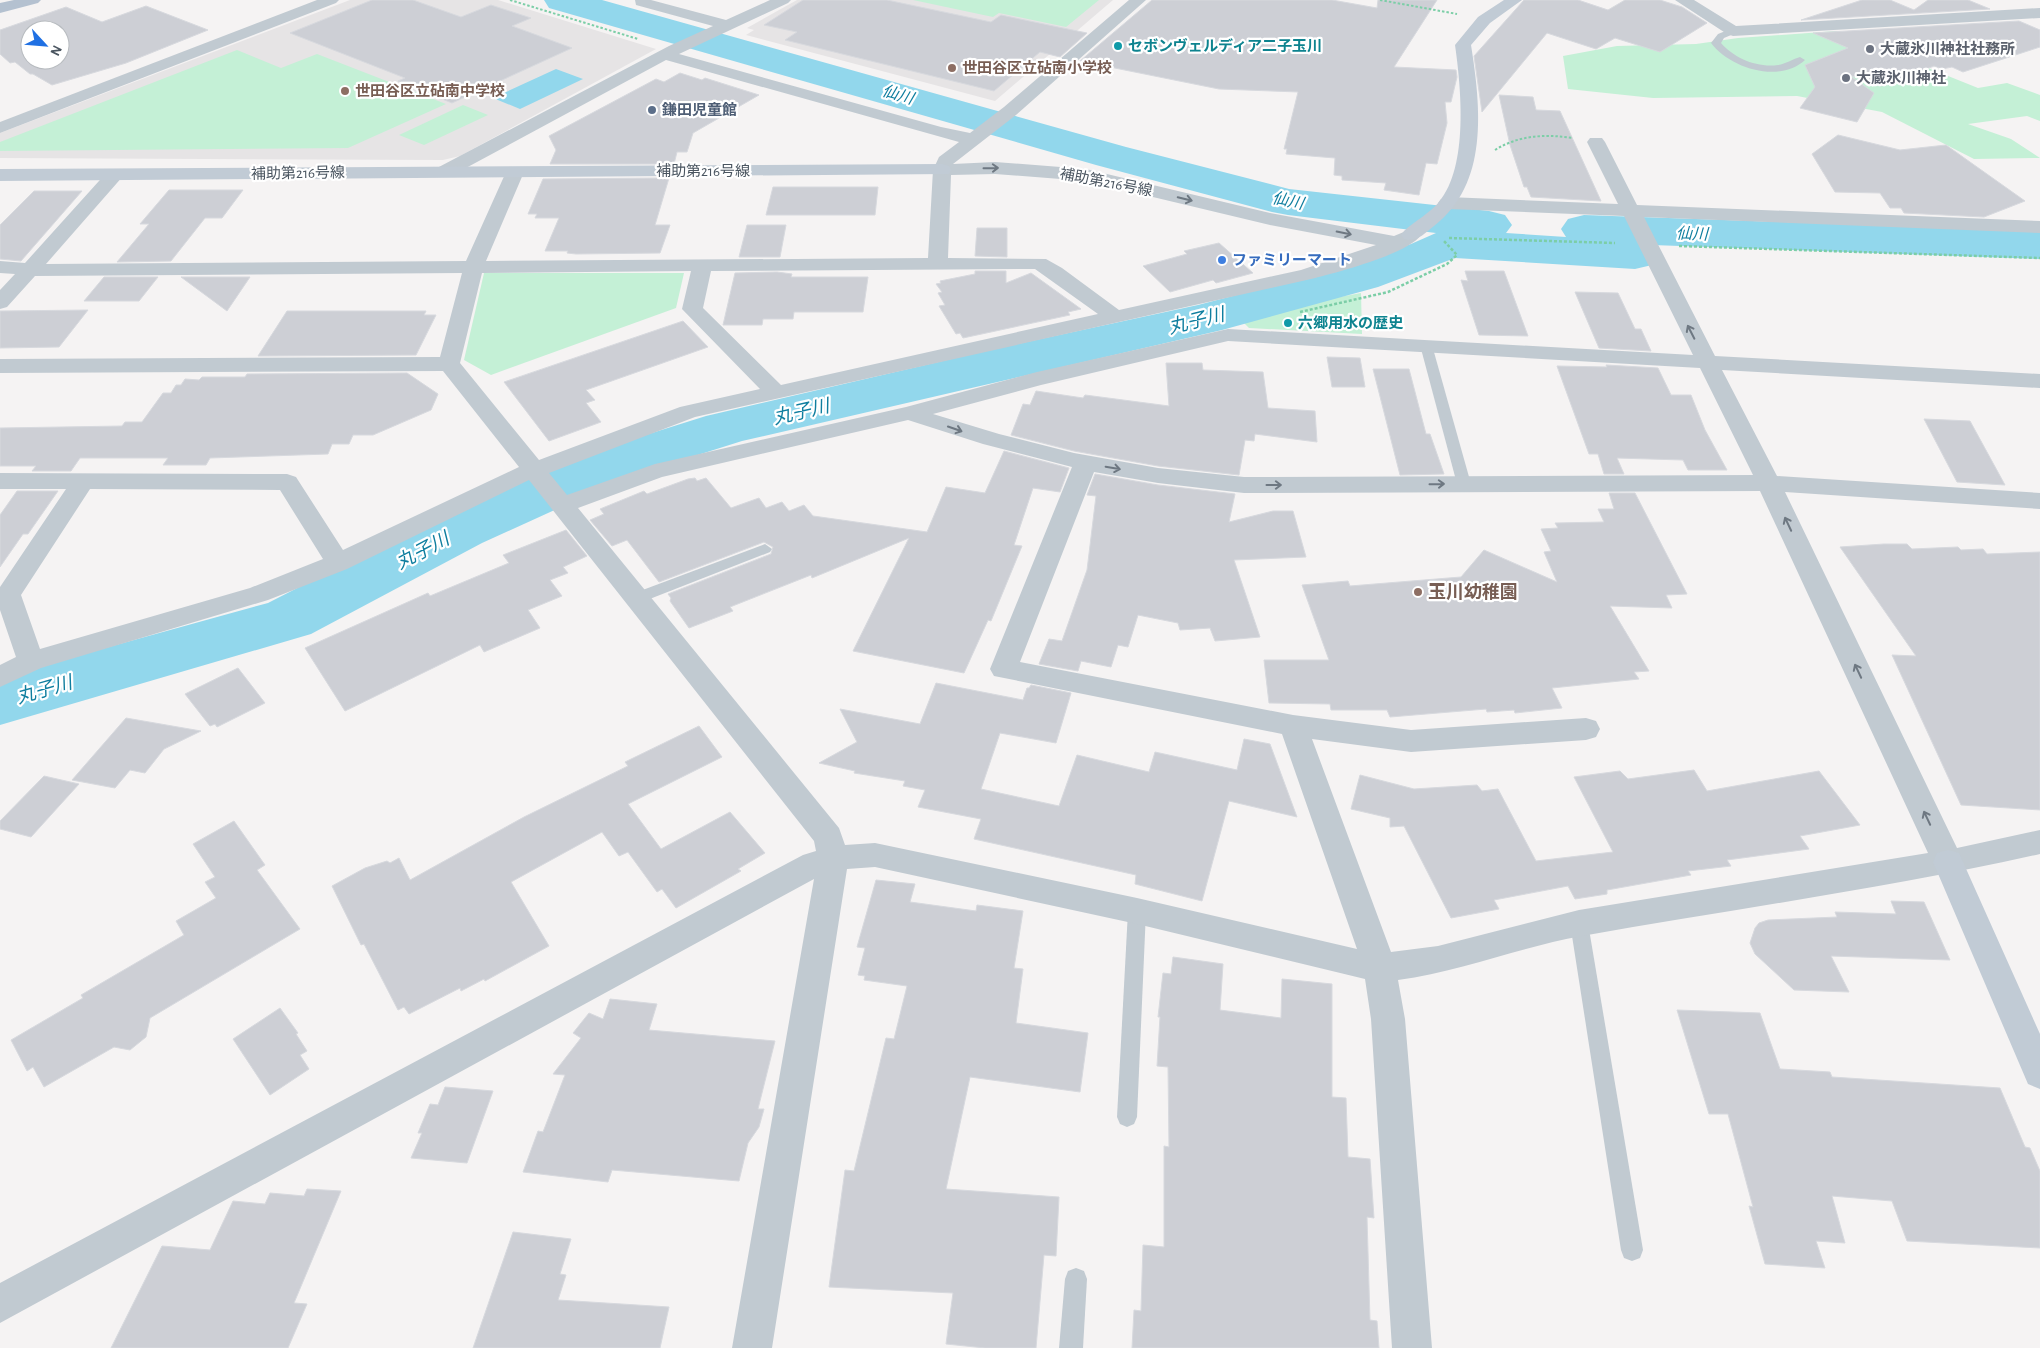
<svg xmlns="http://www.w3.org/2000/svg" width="2040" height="1348" font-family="'Alegreya Sans','Noto Sans JP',sans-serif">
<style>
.education{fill:#e6e4e5}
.green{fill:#c4f0d6}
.water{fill:#92d7ec}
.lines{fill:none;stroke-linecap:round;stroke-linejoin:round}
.river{fill:#92d7ec;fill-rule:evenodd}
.building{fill:#cdcfd5;stroke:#d7d9de;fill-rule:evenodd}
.path-far1{stroke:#7ccea7;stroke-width:2;stroke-dasharray:2.5 2;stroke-linecap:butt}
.path{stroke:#7ccea7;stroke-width:2.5;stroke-dasharray:3 2;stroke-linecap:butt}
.lane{fill:#c1cad1;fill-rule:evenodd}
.street{fill:#c1cad1;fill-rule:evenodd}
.secondary{fill:#c1cbd5;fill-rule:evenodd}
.primary{fill:#b4c1d0;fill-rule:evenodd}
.oneway{stroke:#6e7882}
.culture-dot{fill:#0f9aa8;stroke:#fff;stroke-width:2}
.worship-dot{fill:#6b7280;stroke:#fff;stroke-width:2}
.education-dot{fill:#8d6e63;stroke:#fff;stroke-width:2}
.service-dot{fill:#5c6f8a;stroke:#fff;stroke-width:2}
.shop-dot{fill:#3f7fe0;stroke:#fff;stroke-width:2}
.labels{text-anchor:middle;stroke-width:4.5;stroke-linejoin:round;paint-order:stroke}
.far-culture-label{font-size:15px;font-weight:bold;fill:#0d838f;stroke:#fff;text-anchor:start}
.far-worship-label{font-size:15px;font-weight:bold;fill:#5b616d;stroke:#fff;text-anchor:start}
.far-education-label{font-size:15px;font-weight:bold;fill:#785e54;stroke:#fff;text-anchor:start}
.far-service-label{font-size:15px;font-weight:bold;fill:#4e5e75;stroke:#fff;text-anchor:start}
.far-street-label{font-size:15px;fill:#4a5560;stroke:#fff}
.far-shop-label{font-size:15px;font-weight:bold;fill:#366cbe;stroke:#fff;text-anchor:start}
.far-water-label{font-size:16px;font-style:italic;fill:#0f7e9f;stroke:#fff}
.education-label{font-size:18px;font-weight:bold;fill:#785e54;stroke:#fff;text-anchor:start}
.water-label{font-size:19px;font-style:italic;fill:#0f7e9f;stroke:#fff}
</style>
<rect width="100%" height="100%" fill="#f5f3f3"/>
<g class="education">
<polygon points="350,0 498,0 656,49 460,156 443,160 0,158 0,133"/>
<polygon points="797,0 1113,0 995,101 746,35 754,30 747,28"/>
</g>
<g class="green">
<polygon points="913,0 1099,0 1066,27 999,13 993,17"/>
<polygon points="1836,31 1978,88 2007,83 2040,95 2040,121 2027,116 1968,124 2011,139 2040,158 1974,159 1882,112 1797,96 1653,98 1568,89 1563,56 1617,46 1696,44 1738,38"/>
<polygon points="237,50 281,68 317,54 446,104 348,148 0,151 0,142"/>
<polygon points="463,105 488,115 424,145 399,135"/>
<polygon points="484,273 684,273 676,308 491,375 464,360"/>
<polygon points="1361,293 1362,334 1249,328 1237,316"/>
</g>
<polygon class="water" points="556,69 583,79 520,109 493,98"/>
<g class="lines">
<polygon class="river" points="544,0 602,0 1126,147 1289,189 1489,211 1505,215 1512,225 1506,233 1566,237 1561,229 1568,219 1584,215 2040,231 2040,259 1652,245 1659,255 1652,265 1635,269 1455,258 1378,287 1222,330 742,441 625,478 482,543 311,634 0,725 0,677 268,603 440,515 585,454 706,416 994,349 1198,305 1344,267 1411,244 1436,233 1288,215 1272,212 1096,165 549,8"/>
</g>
<g class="building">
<polygon points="372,0 413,0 461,17 491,5 531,18 512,26 572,48 452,103 398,81 405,78 290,33"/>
<polygon points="803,0 887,0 991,22 1001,15 1087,33 1060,57 1040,52 994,91 785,40 797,32 764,25"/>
<polygon points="1152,0 1332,0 1377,8 1378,0 1437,0 1394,67 1456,70 1457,77 1451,102 1445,102 1447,123 1437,164 1426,163 1419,195 1384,190 1386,183 1342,180 1342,176 1334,175 1335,158 1286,154 1287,149 1284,149 1298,92 1219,89 1080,61"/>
<polygon points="1524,0 1578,0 1608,10 1625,0 1660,0 1682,7 1707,23 1660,52 1615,38 1596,49 1547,33 1482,112 1474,56"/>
<polygon points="1862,0 1890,0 1914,10 1928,0 1968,0 1990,9 1801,20"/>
<path d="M146,6L208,30L126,63L52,85L33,74H30L15,62L10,63L0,54V30L66,7L102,22ZM30,30H60V60H30Z"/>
<polygon points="2019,21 2040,30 2040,47 1963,72 1952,67 1942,69 1934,66 1881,86 1849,75 1874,93 1857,122 1800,108 1815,87 1805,65 1848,48 1813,33"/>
<polygon points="680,73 702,80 705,78 759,95 693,133 687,152 677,152 674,164 550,164 556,150 549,136 656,79 664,82"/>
<polygon points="1499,95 1533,97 1536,110 1560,111 1601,201 1531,197 1527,187 1524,187 1510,145"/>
<polygon points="1838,135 1900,150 1946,145 2025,201 1984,217 1904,213 1901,208 1890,208 1880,193 1835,192 1812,154"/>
<polygon points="669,178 655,225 670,225 660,253 576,254 567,253 568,251 545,251 559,218 535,218 537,214 528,214 543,179"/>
<polygon points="773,187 878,187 875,215 766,215"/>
<polygon points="169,190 243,190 222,218 205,218 171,261 117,262 149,224 140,224"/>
<polygon points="34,191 82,191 21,261 0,259 0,225"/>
<polygon points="747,225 786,225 780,257 739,257"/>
<polygon points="977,228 1007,228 1007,257 975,256"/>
<polygon points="1219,243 1253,273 1216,283 1213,280 1170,292 1143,266 1187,254 1184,251"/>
<polygon points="975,271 1006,271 1006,283 1031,273 1081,309 1068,312 1070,315 963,338 960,333 956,334 939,306 945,305 938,293 942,292 936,284 941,283 940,281 975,274"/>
<polygon points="1465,271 1504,271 1528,336 1479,335 1461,280 1468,281"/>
<polygon points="777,272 792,274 791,277 868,277 863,312 794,312 793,319 763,319 762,325 723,325 735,273"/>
<polygon points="104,277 158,277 139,301 84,301"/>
<polygon points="181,277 250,277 227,311"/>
<polygon points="1575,292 1618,293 1635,329 1641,329 1651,351 1599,348"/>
<polygon points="88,310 59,347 0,348 0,311"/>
<polygon points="287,311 426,311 424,315 436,315 416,355 258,356"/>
<polygon points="683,321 708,347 586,390 595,400 586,403 601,422 549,441 504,382"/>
<polygon points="1327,357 1360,358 1365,387 1332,387"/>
<polygon points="1166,363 1202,363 1203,370 1263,372 1268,408 1315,411 1317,442 1255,434 1254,441 1245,440 1239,475 1158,466 1074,451 1011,435 1023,404 1030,405 1036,391 1083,398 1085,395 1169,406"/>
<polygon points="1606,365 1658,368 1671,395 1691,395 1705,430 1727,470 1688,470 1683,460 1617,458 1624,474 1604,474 1598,454 1589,454 1557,366 1607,367"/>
<polygon points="1373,369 1409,369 1426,434 1430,434 1444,474 1400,475"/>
<polygon points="407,373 438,394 431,410 373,435 353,435 349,444 332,444 328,454 210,458 206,465 163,465 168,458 80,458 71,471 32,471 36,466 0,466 0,428 122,426 125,422 142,422 163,393 171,393 176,385 181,385 185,379 199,380 202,377 245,377 247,374"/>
<polygon points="1924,419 1970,421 2005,485 1957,482"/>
<polygon points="1004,451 1069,468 1060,492 1033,488 1014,545 1022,546 991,621 988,620 964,673 853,651 909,538 812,578 811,575 730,607 733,611 689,628 670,601 671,598 668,594 771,554 773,547 764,542 659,582 627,540 612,546 590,520 604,514 600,509 644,491 647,494 688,479 695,478 697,481 706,478 731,508 759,498 766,508 782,502 789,511 804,505 813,516 927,532 946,487 985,493"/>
<polygon points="1095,474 1158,485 1235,494 1229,522 1273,511 1293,511 1306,557 1234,560 1260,637 1215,641 1210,628 1180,630 1178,623 1138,615 1128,647 1118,645 1111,667 1081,661 1078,671 1039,664 1049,639 1062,641 1087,570 1096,496 1087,495"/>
<polygon points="17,491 58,491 28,534 23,534 0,567 0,515"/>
<polygon points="1609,493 1635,493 1687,594 1666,595 1672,608 1610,606 1649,671 1634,672 1639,679 1552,688 1562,708 1515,713 1514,710 1487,712 1486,709 1390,717 1387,710 1331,710 1330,704 1269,703 1264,660 1329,660 1302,585 1348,581 1350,586 1461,577 1484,550 1557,582 1544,552 1551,551 1541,529 1558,528 1555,523 1604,522 1598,509 1614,509"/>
<polygon points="566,530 587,556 563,567 568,573 550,580 562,596 528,610 540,628 484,652 480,645 345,711 305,648 428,593 430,596 509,563 503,555"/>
<polygon points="1884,544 1907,544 1912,549 1958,547 1961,550 1983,549 1987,554 2040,552 2040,810 1961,805 1892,655 1916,656 1840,547"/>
<polygon points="238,668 265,703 217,727 215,724 210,726 185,694"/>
<polygon points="936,683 1023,700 1027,688 1029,688 1031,685 1071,693 1056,743 1000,733 981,789 1059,806 1077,755 1149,772 1155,752 1237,770 1244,739 1270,744 1297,817 1229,801 1202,901 1135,884 1136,875 974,839 981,819 918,807 925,790 903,786 905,781 854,773 855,771 819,763 857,742 840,709 920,724"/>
<polygon points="126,718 201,731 164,749 145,773 130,770 115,788 72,780"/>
<polygon points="699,726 722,757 628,804 661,849 730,812 765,853 738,869 741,871 676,908 662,889 657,892 628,852 619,856 602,832 511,882 549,946 485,981 484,979 461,991 460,988 409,1014 404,1007 398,1010 364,944 361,945 332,886 365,868 387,861 390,863 399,858 410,880 524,817 628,766 625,762"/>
<polygon points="1694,770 1707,791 1819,771 1860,825 1800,836 1809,849 1727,860 1731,866 1688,871 1691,875 1607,890 1607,894 1575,899 1568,886 1494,900 1499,909 1451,918 1404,826 1390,827 1390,818 1351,809 1360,775 1414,789 1477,785 1482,791 1498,789 1536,861 1613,852 1574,777 1620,771 1628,779"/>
<polygon points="44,776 79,784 31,837 0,829 0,821"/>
<polygon points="234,821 265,865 257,870 300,929 150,1018 146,1037 130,1050 114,1047 44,1087 33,1067 27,1071 11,1040 83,998 81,995 184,935 176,921 216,898 205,882 215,877 193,844"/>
<polygon points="876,880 915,884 910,902 976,911 977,905 1023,911 1014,968 1023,969 1016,1023 1088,1033 1080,1092 970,1077 946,1189 1059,1197 1056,1256 1044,1255 1036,1348 985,1348 946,1344 953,1293 829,1287 845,1170 854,1171 886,1038 894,1039 907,986 864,980 865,976 858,975 865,948 857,947"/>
<polygon points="1891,901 1924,902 1950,960 1831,956 1849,992 1794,990 1755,954 1750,943 1755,928 1759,923 1768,920 1837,917 1835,912 1896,914"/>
<polygon points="1173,957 1223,964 1220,1010 1281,1018 1282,979 1332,984 1332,1097 1346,1098 1348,1157 1370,1159 1374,1218 1367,1217 1370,1320 1377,1321 1379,1348 1132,1348 1134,1310 1141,1311 1143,1245 1164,1247 1164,1146 1169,1147 1168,1067 1157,1066 1160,1017 1158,1017 1163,973 1171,974"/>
<polygon points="610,999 657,1004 649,1030 775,1041 758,1109 764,1109 759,1127 748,1143 739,1181 612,1170 608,1182 523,1172 538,1131 543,1132 565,1075 553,1074 581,1038 573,1033 589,1013 603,1019"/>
<polygon points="280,1008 298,1033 296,1034 307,1051 300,1055 309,1069 270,1095 233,1039"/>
<polygon points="1677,1010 1760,1013 1780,1069 1830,1072 1832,1077 2000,1088 2025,1147 2030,1148 2040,1171 2040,1248 1907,1241 1892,1201 1832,1196 1845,1243 1816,1241 1825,1268 1765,1264 1749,1206 1753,1207 1728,1114 1709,1114"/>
<polygon points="445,1087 493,1091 467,1163 411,1158 422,1133 418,1133 430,1104 438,1105"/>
<polygon points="307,1189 341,1191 294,1303 307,1304 288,1348 111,1348 162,1246 210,1250 233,1201 265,1204 270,1193 304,1196"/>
<polygon points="513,1232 571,1239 560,1274 566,1275 558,1300 669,1307 660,1348 473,1348"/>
</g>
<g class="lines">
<g class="path-far1">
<polyline points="510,0 638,39"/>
<polyline points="1380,0 1457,14"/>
<path d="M1495,150C1519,135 1545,134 1573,138"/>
</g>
<g class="path">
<polyline points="1449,238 1615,243"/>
<polyline points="1679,246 2040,258"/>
<polyline points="1300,312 1388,292 1447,264 1457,255 1444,241"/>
</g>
<g class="lane">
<path d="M1733,28L1736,29V33L1724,38L1721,43C1734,58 1757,68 1778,65C1786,64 1792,59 1800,57L1805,60C1779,84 1730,68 1711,43L1718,34Z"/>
<polygon points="1426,341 1432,345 1471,484 1469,487 1459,487 1457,484 1420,345"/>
<polygon points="765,544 772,549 770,552 642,602 632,602 629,598 632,594"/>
<polygon points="1137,903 1144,905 1146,911 1137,1117 1134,1124 1127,1127 1120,1124 1117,1117 1128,911 1130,905"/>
<polygon points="1579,915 1586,917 1588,923 1643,1250 1640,1258 1632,1261 1624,1258 1621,1250 1570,923 1572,917"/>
<polygon points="1076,1268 1084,1271 1087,1279 1083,1348 1059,1348 1065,1279 1068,1271"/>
</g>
<g class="street">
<polygon points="317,0 339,0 336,3 0,133 0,122"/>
<path d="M635,0H651L726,20L770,0H791L788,3L679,54L941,127L970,133L1004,107L1129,0H1146L1016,115L953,164L995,162L1086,169L1270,213L1394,236L1411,229L1418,231L1421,235C1408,254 1335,273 1311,279L695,417L549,473L567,495L655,464L906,407L1037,372L1228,329L1693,355L1624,216L1448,209L1441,207L1438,203L1441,199L1448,197L1618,204L1587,142L1590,138H1602L1605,142L1637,205L2040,221V233L1644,217L1715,356L2040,374V388L1722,370L1777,476L2040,493V509L1785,492L1957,848L2040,830V854C1888,888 1735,909 1582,936C1520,947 1462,971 1398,980L1405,1019L1432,1348H1392L1371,1019L1365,979L1137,924L875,867L847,869L772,1348H732L814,879L0,1323V1283L803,855L816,851L814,841L529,480L347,569L268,600L41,668L0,687V665L16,657L0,610V587L66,489H0V473L287,474L296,477L343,550L519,467L443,371L0,373V359L440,357L462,273L35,276L7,307L0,309V290L15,274L0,273V261L25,263L108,171H122L124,175L46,264L466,261L506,172L508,168H522L524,172L486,261L928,258L933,170L939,157L959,142L666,60L451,176H437L435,172L437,168L669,46L713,26L636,5ZM995,174L1086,181L1270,225L1376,245L1301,270L1119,310L1062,268L1046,259L948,258L951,175ZM1035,269L1098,314L781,385L703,308L711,271ZM691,271L682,309L760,389L680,407L539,460L460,363L482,273ZM1228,341L1700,368L1753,475L1244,477L1158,468L1074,453L999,434L933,414L1041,385ZM908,420L983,444L1072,467L990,669L994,676L1282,734L1357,949L1137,898L875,843L845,845L839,828L578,508L662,477ZM1094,472L1158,483L1244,493L1760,491L1928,853L1579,910L1438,946L1391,952L1312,739L1411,752L1586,740L1596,737L1600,729L1596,721L1586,718L1411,730L1293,715L1020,662ZM90,489L280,490L323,559L250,588L40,649L21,595Z"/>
<polygon points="1675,0 1694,0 1736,26 2040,8 2040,18 1733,36 1727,34"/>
</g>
<g class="secondary">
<path d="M1504,0H1522L1490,23L1471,45C1481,108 1489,184 1434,226C1424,234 1417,242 1404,239L1401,235L1404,231C1415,221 1430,213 1439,202C1469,166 1461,87 1455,45L1478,17Z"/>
<polygon points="942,164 949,166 951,170 949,174 0,181 0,169"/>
<polygon points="1948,850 1959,853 1963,862 2040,1034 2040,1089 2028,1084 1933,862 1937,853"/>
</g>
<polygon class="primary" points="14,0 41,0 38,3 0,13 0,3"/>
</g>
<defs><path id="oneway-shaft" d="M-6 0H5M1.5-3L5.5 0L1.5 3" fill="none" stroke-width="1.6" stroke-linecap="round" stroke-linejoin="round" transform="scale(1.25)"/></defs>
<g class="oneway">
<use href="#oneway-shaft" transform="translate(991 168) rotate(-1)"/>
<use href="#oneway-shaft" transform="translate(1185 199) rotate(14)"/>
<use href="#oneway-shaft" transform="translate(1344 233) rotate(11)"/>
<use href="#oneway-shaft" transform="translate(1691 332) rotate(-117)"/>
<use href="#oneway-shaft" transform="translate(955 429) rotate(19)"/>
<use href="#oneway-shaft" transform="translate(1113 468) rotate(10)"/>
<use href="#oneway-shaft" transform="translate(1437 484) rotate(-1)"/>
<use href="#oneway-shaft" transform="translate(1274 485)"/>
<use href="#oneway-shaft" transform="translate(1788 524) rotate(-115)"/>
<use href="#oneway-shaft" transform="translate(1858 671) rotate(-115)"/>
<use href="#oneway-shaft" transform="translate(1927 818) rotate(-115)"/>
</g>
<g class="culture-dot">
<circle cx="1118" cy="46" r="5"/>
<circle cx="1288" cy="323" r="5"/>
</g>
<g class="worship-dot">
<circle cx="1870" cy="49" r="5"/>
<circle cx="1846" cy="78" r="5"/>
</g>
<g class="education-dot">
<circle cx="952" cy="68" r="5"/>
<circle cx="345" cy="91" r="5"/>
<circle cx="1418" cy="592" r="5"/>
</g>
<circle class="service-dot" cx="652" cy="110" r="5"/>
<circle class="shop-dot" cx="1222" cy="260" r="5"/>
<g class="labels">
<g class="far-culture-label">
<text x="1128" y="51">セボンヴェルディア二子玉川</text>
<text x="1298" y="328">六郷用水の歴史</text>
</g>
<g class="far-worship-label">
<text x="1880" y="54">大蔵氷川神社社務所</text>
<text x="1856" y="83">大蔵氷川神社</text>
</g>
<g class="far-education-label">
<text x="962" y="73">世田谷区立砧南小学校</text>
<text x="355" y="96">世田谷区立砧南中学校</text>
</g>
<g class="far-service-label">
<text x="662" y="115">鎌田児童館</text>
</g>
<g class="far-street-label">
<text x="703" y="176">補助第216号線</text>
<text transform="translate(298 173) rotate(-1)" y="5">補助第216号線</text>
<text transform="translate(1106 182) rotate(11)" y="5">補助第216号線</text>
</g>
<g class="far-shop-label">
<text x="1232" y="265">ファミリーマート</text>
</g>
<g class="far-water-label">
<text transform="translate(898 94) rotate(16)" y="6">仙川</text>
<text transform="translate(1288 200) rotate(11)" y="6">仙川</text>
<text transform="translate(1692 233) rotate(2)" y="6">仙川</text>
</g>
<g class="education-label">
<text x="1428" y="598">玉川幼稚園</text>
</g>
<g class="water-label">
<text transform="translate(1196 320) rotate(-14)" y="7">丸子川</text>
<text transform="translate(801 411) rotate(-13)" y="7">丸子川</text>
<text transform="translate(422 550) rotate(-28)" y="7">丸子川</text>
<text transform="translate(44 689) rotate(-16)" y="7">丸子川</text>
</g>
</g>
<g transform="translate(45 45) rotate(116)"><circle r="24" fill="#ffffff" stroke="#b7bbbf"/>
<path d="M0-4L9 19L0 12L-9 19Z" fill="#1f70e3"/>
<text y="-8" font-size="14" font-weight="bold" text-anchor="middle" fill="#4a5560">N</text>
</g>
</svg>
